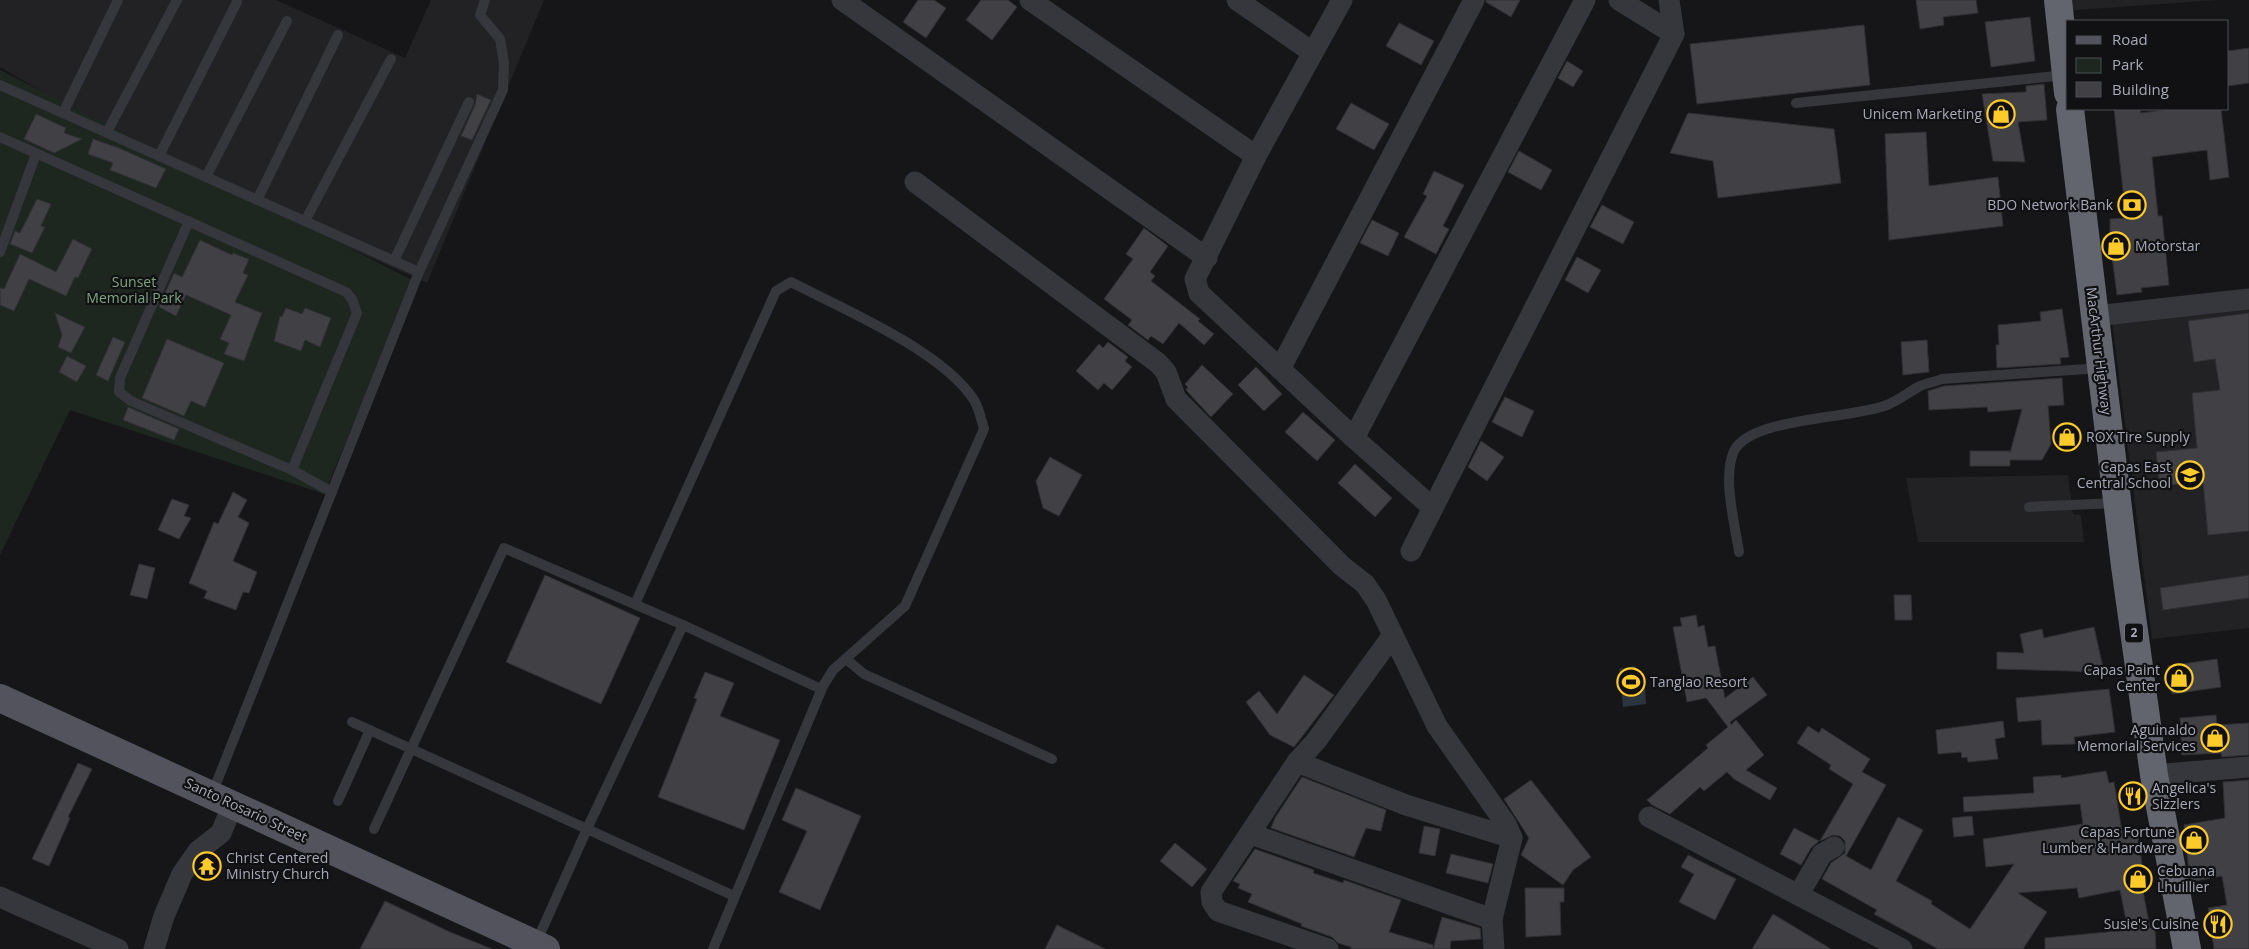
<svg xmlns="http://www.w3.org/2000/svg" width="2249" height="949" font-family="'Open Sans',sans-serif">
<style>
.built{fill:#222225}
.green{fill:#1d261f}
.water{fill:#2b333d}
.building{fill:#404045;stroke:#303034}
.lines{fill:none;stroke-linecap:round;stroke-linejoin:round}
.lane{stroke:#36373d;stroke-width:10}
.street{stroke:#36373d;stroke-width:21}
.primary{stroke:#52535c;stroke-width:28}
.highway{stroke:#62646e;stroke-width:28}
.labels{text-anchor:middle;stroke-width:4.5;stroke-linejoin:round;paint-order:stroke}
.shield{fill:#111113;stroke:#7a7d87;stroke-width:1}
.shield-label{font-size:12px;font-weight:bold;fill:#a7abb9}
.poi-label{font-size:14px;fill:#a7abb9;stroke:#111113;text-anchor:end}
.park-label{font-size:14px;fill:#7da583;stroke:#111113}
.street-label{font-size:14px;fill:#a7abb9;stroke:#111113}
</style>
<rect width="100%" height="100%" fill="#161618"/>
<g class="built">
<polygon points="0,0 276,0 405,58 431,0 544,0 427,283 184,174 0,67"/>
<polygon points="2063,0 2217,0 2064,11"/>
<polygon points="2249,306 2249,628 2152,639 2112,321"/>
<polygon points="2068,475 2073,514 2081,515 2084,542 1918,542 1906,478"/>
</g>
<polygon class="green" points="0,70 414,281 324,494 70,410 0,555"/>
<polygon class="water" points="1635,666 1645,687 1646,704 1623,707 1619,669"/>
<g class="building">
<polygon points="918,0 934,0 946,8 926,38 903,22"/>
<polygon points="981,0 1008,0 1017,7 992,40 966,20"/>
<polygon points="1486,0 1520,0 1511,17 1486,2"/>
<polygon points="1916,0 1976,0 1978,13 1943,17 1944,25 1920,29"/>
<polygon points="2030,17 2035,61 1991,67 1985,22"/>
<polygon points="1399,23 1434,41 1421,65 1386,46"/>
<polygon points="1864,25 1870,85 1697,104 1690,44"/>
<polygon points="2249,48 2249,83 2228,86 2228,51"/>
<polygon points="1567,61 1583,71 1573,87 1558,78"/>
<polygon points="2044,84 2047,120 2018,122 2025,162 1993,161 1982,94 2026,92 2026,86"/>
<polygon points="477,94 491,100 472,140 461,136 475,105"/>
<polygon points="1351,103 1389,124 1374,150 1336,129"/>
<polygon points="2114,109 2140,109 2141,113 2171,109 2221,109 2229,177 2210,180 2207,150 2152,157 2158,216 2162,216 2169,285 2141,288 2142,292 2117,295 2110,241 2110,219 2126,218"/>
<polygon points="1688,113 1834,129 1841,183 1718,198 1713,161 1670,153"/>
<polygon points="36,114 66,128 64,133 82,139 54,153 24,139"/>
<polygon points="1926,132 1929,186 1998,177 2003,226 1889,240 1885,134"/>
<polygon points="93,139 119,148 166,169 156,188 110,170 113,163 88,154"/>
<polygon points="1519,151 1552,170 1541,190 1508,172"/>
<polygon points="1434,171 1464,185 1443,226 1449,229 1436,254 1404,237 1427,196 1423,194"/>
<polygon points="37,199 51,204 41,226 45,227 32,253 10,244 15,231 20,233"/>
<polygon points="1602,205 1634,222 1623,244 1590,227"/>
<polygon points="1372,220 1399,233 1388,256 1360,243"/>
<polygon points="1144,228 1168,246 1150,272 1155,276 1151,281 1200,319 1198,321 1214,334 1204,345 1179,323 1163,344 1151,336 1148,340 1128,325 1132,320 1104,299 1133,259 1126,254"/>
<polygon points="73,239 92,249 78,278 75,277 66,296 29,279 14,311 0,305 0,288 4,289 20,254 56,272"/>
<polygon points="200,240 232,255 233,253 249,259 243,273 248,275 235,302 262,313 244,361 224,354 229,343 220,339 231,315 186,295 176,316 159,307 174,273 182,277"/>
<polygon points="1577,257 1601,270 1588,293 1565,280"/>
<polygon points="286,308 302,314 305,308 331,318 320,347 305,340 301,351 274,341 280,316 282,317"/>
<polygon points="2062,309 2069,357 2060,358 2061,364 1997,368 1996,345 1999,345 1998,325 2041,321 2040,312"/>
<polygon points="55,313 85,327 71,353 58,347 62,335"/>
<polygon points="2249,313 2249,531 2208,535 2203,482 2160,486 2156,452 2197,448 2192,393 2220,390 2215,359 2194,362 2188,321"/>
<polygon points="113,337 125,342 108,381 96,375"/>
<polygon points="167,339 224,363 205,407 191,401 184,416 142,398"/>
<polygon points="1927,340 1929,372 1903,375 1901,342"/>
<polygon points="1108,342 1128,357 1125,361 1132,367 1112,390 1104,383 1098,390 1076,371 1099,344 1103,348"/>
<polygon points="67,356 86,366 77,382 59,372"/>
<polygon points="1202,365 1233,394 1211,417 1186,390 1188,387 1185,384"/>
<polygon points="1256,367 1282,394 1264,411 1238,385"/>
<polygon points="2062,378 2064,405 2048,406 2051,444 2042,460 2010,460 2010,466 1970,466 1970,451 2010,451 2010,453 2022,409 1988,412 1987,407 1929,410 1928,391 1944,386"/>
<polygon points="1505,397 1534,411 1522,437 1492,422"/>
<polygon points="128,407 179,429 174,440 123,420"/>
<polygon points="1303,412 1335,440 1317,461 1285,432"/>
<polygon points="1481,441 1504,457 1487,481 1468,467"/>
<polygon points="1050,457 1082,475 1059,516 1043,508 1036,481"/>
<polygon points="1355,464 1392,498 1375,517 1338,483"/>
<polygon points="233,492 247,500 238,517 249,523 233,561 257,572 249,593 243,592 236,610 204,598 207,591 189,583 214,522 218,524"/>
<polygon points="172,499 189,505 184,516 191,518 179,539 158,530"/>
<polygon points="139,564 155,568 147,599 130,595"/>
<polygon points="545,575 640,618 601,704 506,662"/>
<polygon points="2249,575 2249,598 2163,610 2160,588"/>
<polygon points="1894,595 1911,595 1912,620 1895,620"/>
<polygon points="1696,615 1698,627 1704,625 1708,647 1715,646 1725,698 1753,677 1767,695 1730,722 1731,725 1736,720 1764,755 1746,770 1777,788 1770,800 1734,779 1727,772 1704,791 1700,787 1670,814 1652,805 1647,800 1708,748 1706,745 1728,727 1706,698 1687,702 1673,627 1682,626 1680,618"/>
<polygon points="2094,627 2104,672 1997,669 1997,652 2024,653 2020,634 2042,629 2044,638"/>
<polygon points="2217,659 2221,687 2172,694 2168,666"/>
<polygon points="705,672 734,683 720,716 780,740 744,830 658,797 697,699 694,698"/>
<polygon points="1304,675 1334,695 1294,747 1270,735 1246,702 1259,691 1277,714"/>
<polygon points="2109,689 2115,732 2074,737 2075,744 2042,745 2041,720 2018,722 2016,698"/>
<polygon points="2216,715 2217,725 2249,723 2249,755 2222,757 2221,753 2182,755 2180,718"/>
<polygon points="2003,721 2005,737 1995,739 1998,759 1968,762 1967,757 1962,758 1961,752 1938,754 1936,730"/>
<polygon points="1808,726 1819,733 1822,728 1870,759 1862,772 1886,785 1846,856 1871,870 1898,817 1923,830 1896,881 1932,901 1931,904 1970,929 2014,864 1986,867 1983,839 2083,824 2080,804 1964,812 1963,797 2034,793 2033,777 2061,775 2061,778 2106,771 2109,783 2114,782 2123,838 2138,835 2145,886 2142,886 2150,928 2155,928 2156,949 2045,949 2045,938 2128,930 2120,890 2079,898 2077,888 2018,893 2047,912 2023,949 1938,949 1874,914 1877,910 1822,879 1831,863 1845,853 1845,841 1840,836 1833,835 1820,841 1853,784 1829,769 1831,765 1797,743"/>
<polygon points="78,763 92,769 68,817 70,818 49,866 32,859"/>
<polygon points="1302,777 1386,810 1381,831 1366,828 1354,857 1271,828 1275,818"/>
<polygon points="1531,780 1591,857 1573,870 1563,885 1521,855 1529,838 1504,799"/>
<polygon points="2249,780 2249,949 2214,949 2208,908 2227,905 2222,876 2190,882 2184,825 2225,818 2223,782"/>
<polygon points="796,788 861,816 820,910 779,892 807,831 782,820"/>
<polygon points="1972,816 1974,835 1954,837 1952,818"/>
<polygon points="1424,826 1440,829 1435,856 1419,853"/>
<polygon points="1794,828 1819,841 1811,848 1801,865 1780,854"/>
<polygon points="1175,843 1207,869 1192,887 1160,861"/>
<polygon points="1255,849 1314,870 1313,873 1343,883 1344,880 1401,900 1389,932 1433,945 1433,949 1351,949 1351,947 1338,943 1332,937 1301,926 1302,924 1248,902 1252,894 1238,888 1240,884 1233,881"/>
<polygon points="1451,854 1493,864 1488,883 1446,873"/>
<polygon points="1688,855 1736,879 1715,920 1679,902 1694,874 1681,867"/>
<polygon points="1525,888 1564,888 1564,902 1560,902 1561,935 1526,937"/>
<polygon points="385,901 450,932 492,949 360,949"/>
<polygon points="1773,914 1831,949 1752,949"/>
<polygon points="1442,917 1480,928 1481,939 1451,941 1450,949 1433,949"/>
<polygon points="1057,925 1105,949 1045,949"/>
</g>
<g class="lines">
<g class="lane">
<polyline points="0,85 419,272"/>
<polyline points="1796,103 2065,75"/>
<polyline points="63,113 118,0"/>
<polyline points="107,132 177,0"/>
<polyline points="0,137 346,292 352,299 357,313 292,470"/>
<polyline points="159,156 237,2"/>
<polyline points="206,177 287,21"/>
<polyline points="257,200 338,35"/>
<polyline points="189,221 120,378 119,392 131,401 292,470 332,492"/>
<polyline points="305,221 391,59"/>
<polyline points="0,252 36,154"/>
<polyline points="394,261 469,102"/>
<polyline points="2029,507 2116,503"/>
<path d="M1739,552C1735,524 1722,477 1734,451C1751,417 1852,419 1887,405C1899,400 1909,392 1920,386C1927,383 1935,382 1942,379L2101,368"/>
<path d="M635,604L776,291L791,282C845,310 941,350 974,400C979,408 981,419 984,429L905,606L833,670L823,686L713,949"/>
<polyline points="683,625 821,689"/>
<polyline points="846,659 864,674 1052,759"/>
<polyline points="352,722 734,896"/>
<polyline points="212,794 419,272 503,90 504,63 500,39 480,15 485,0"/>
<polyline points="338,801 370,730"/>
<polyline points="374,829 504,548 683,625 587,829 536,943"/>
</g>
<g class="street">
<polyline points="842,0 1207,258"/>
<polyline points="1030,0 1256,156"/>
<polyline points="1237,0 1312,52"/>
<polyline points="1342,0 1256,156 1195,279 1199,293 1354,438 1433,508"/>
<polyline points="1619,0 1674,34"/>
<polyline points="915,182 1158,363 1166,372 1176,399 1342,566 1365,584 1376,600 1437,726 1506,824 1512,838 1492,919 1494,949"/>
<polyline points="2095,316 2249,299"/>
<polyline points="1280,369 1474,0"/>
<polyline points="1354,438 1585,0"/>
<polyline points="1411,551 1674,34 1669,0"/>
<polyline points="1297,762 1406,805 1512,838"/>
<polyline points="2154,775 2249,767"/>
<polyline points="1649,817 1902,949"/>
<polyline points="1251,834 1492,919"/>
<polyline points="1799,894 1822,854 1834,847"/>
<polyline points="0,897 118,949"/>
<polyline points="154,949 164,916 182,874 198,851 221,833 233,804"/>
<polyline points="1328,949 1218,911 1212,902 1211,892 1297,762 1316,741 1393,635"/>
</g>
<polyline class="primary" points="0,698 546,949"/>
<g class="highway">
<polyline points="2058,0 2068,93"/>
<polyline points="2070,109 2125,566 2154,775 2187,949"/>
</g>
</g>
<defs>
<g id="shop-ring" transform="scale(1.4375)"><circle r="9.5" fill="#111113" stroke="#fdcb29" stroke-width="1.5"/><path d="M-5-2.5h2.3a2.7 3.5 0 0 1 5.4 0H5L5.5 6h-11ZM-1.5-2.5h3a1.5 2.3 0 0 0-3 0Z" fill="#fdcb29"/></g>
<g id="bank-ring" transform="scale(1.4375)"><circle r="9.5" fill="#111113" stroke="#fdcb29" stroke-width="1.5"/><path d="M-6-4H6V4H-6ZM0-2.3a2.3 2.3 0 1 0 0 4.6a2.3 2.3 0 1 0 0-4.6Z" fill="#fdcb29"/></g>
<g id="school-ring" transform="scale(1.4375)"><circle r="9.5" fill="#111113" stroke="#fdcb29" stroke-width="1.5"/><path d="M0-5L7-2L0 1L-7-2ZM-4 1L0 2.5L4 1V4Q0 6-4 4Z" fill="#fdcb29"/></g>
<g id="stadium-ring" transform="scale(1.4375)"><circle r="9.5" fill="#111113" stroke="#fdcb29" stroke-width="1.5"/><path d="M0-5a6.5 5 0 1 0 0 10a6.5 5 0 1 0 0-10ZM-3.5-1.8h7v3.6h-7Z" fill="#fdcb29"/></g>
<g id="restaurant-ring" transform="scale(1.4375)"><circle r="9.5" fill="#111113" stroke="#fdcb29" stroke-width="1.5"/><path d="M-5-6h1v4h1v-4h1v4h1v-4h1v5L-1.5 .5V6h-2V.5L-5-1ZM5-6V6H3V1.5H1.5Q1.5-4 5-6Z" fill="#fdcb29"/></g>
<g id="temple-ring" transform="scale(1.4375)"><circle r="9.5" fill="#111113" stroke="#fdcb29" stroke-width="1.5"/><path d="M0-6L5-2H3V0L6.5 2.5H4V6H1.5V3h-3V6H-4V2.5H-6.5L-3 0V-2H-5Z" fill="#fdcb29"/></g>
</defs>
<g fill-rule="evenodd">
<use href="#shop-ring" x="2001" y="114"/>
<use href="#bank-ring" x="2132" y="205"/>
<use href="#shop-ring" x="2116" y="246"/>
<use href="#shop-ring" x="2067" y="437"/>
<use href="#school-ring" x="2190" y="475"/>
<use href="#shop-ring" x="2179" y="678"/>
<use href="#stadium-ring" x="1631" y="682"/>
<use href="#shop-ring" x="2215" y="738"/>
<use href="#restaurant-ring" x="2133" y="796"/>
<use href="#shop-ring" x="2194" y="840"/>
<use href="#temple-ring" x="207" y="866"/>
<use href="#shop-ring" x="2138" y="879"/>
<use href="#restaurant-ring" x="2218" y="924"/>
</g>
<g class="labels">
<rect class="shield" x="2125" y="623.5" width="18" height="19" rx="4"/>
<g class="shield-label">
<text x="2134" y="637">2</text>
</g>
<g class="poi-label">
<text x="1982" y="119">Unicem Marketing</text>
<text x="2113" y="210">BDO Network Bank</text>
<text x="2135" y="251" text-anchor="start">Motorstar</text>
<text x="2086" y="442" text-anchor="start">ROX Tire Supply</text>
<text x="2171" y="472">Capas East<tspan x="2171" dy="16">Central School</tspan></text>
<text x="2160" y="675">Capas Paint<tspan x="2160" dy="16">Center</tspan></text>
<text x="1650" y="687" text-anchor="start">Tanglao Resort</text>
<text x="2196" y="735">Aguinaldo<tspan x="2196" dy="16">Memorial Services</tspan></text>
<text x="2152" y="793" text-anchor="start">Angelica's<tspan x="2152" dy="16">Sizzlers</tspan></text>
<text x="2175" y="837">Capas Fortune<tspan x="2175" dy="16">Lumber &amp; Hardware</tspan></text>
<text x="226" y="863" text-anchor="start">Christ Centered<tspan x="226" dy="16">Ministry Church</tspan></text>
<text x="2157" y="876" text-anchor="start">Cebuana<tspan x="2157" dy="16">Lhuillier</tspan></text>
<text x="2199" y="929">Susie's Cuisine</text>
</g>
<g class="park-label">
<text x="134" y="287">Sunset<tspan x="134" dy="16">Memorial Park</tspan></text>
</g>
<g class="street-label">
<text transform="translate(2099 351) rotate(83)" y="5">MacArthur Highway</text>
<text transform="translate(246 810) rotate(25)" y="5">Santo Rosario Street</text>
</g>
</g>
<rect x="2066" y="20" width="162" height="90" fill="#111113" stroke="#4d4f55"/>
<rect x="2076" y="36" width="25" height="8" fill="#52535c" stroke="#4d4f55"/>
<text x="2112" y="45" font-size="15" fill="#a7abb9">Road</text>
<rect x="2076" y="58" width="25" height="15" fill="#1d261f" stroke="#4d4f55"/>
<text x="2112" y="70" font-size="15" fill="#a7abb9">Park</text>
<rect x="2076" y="82" width="25" height="15" fill="#404045" stroke="#4d4f55"/>
<text x="2112" y="95" font-size="15" fill="#a7abb9">Building</text>
</svg>
